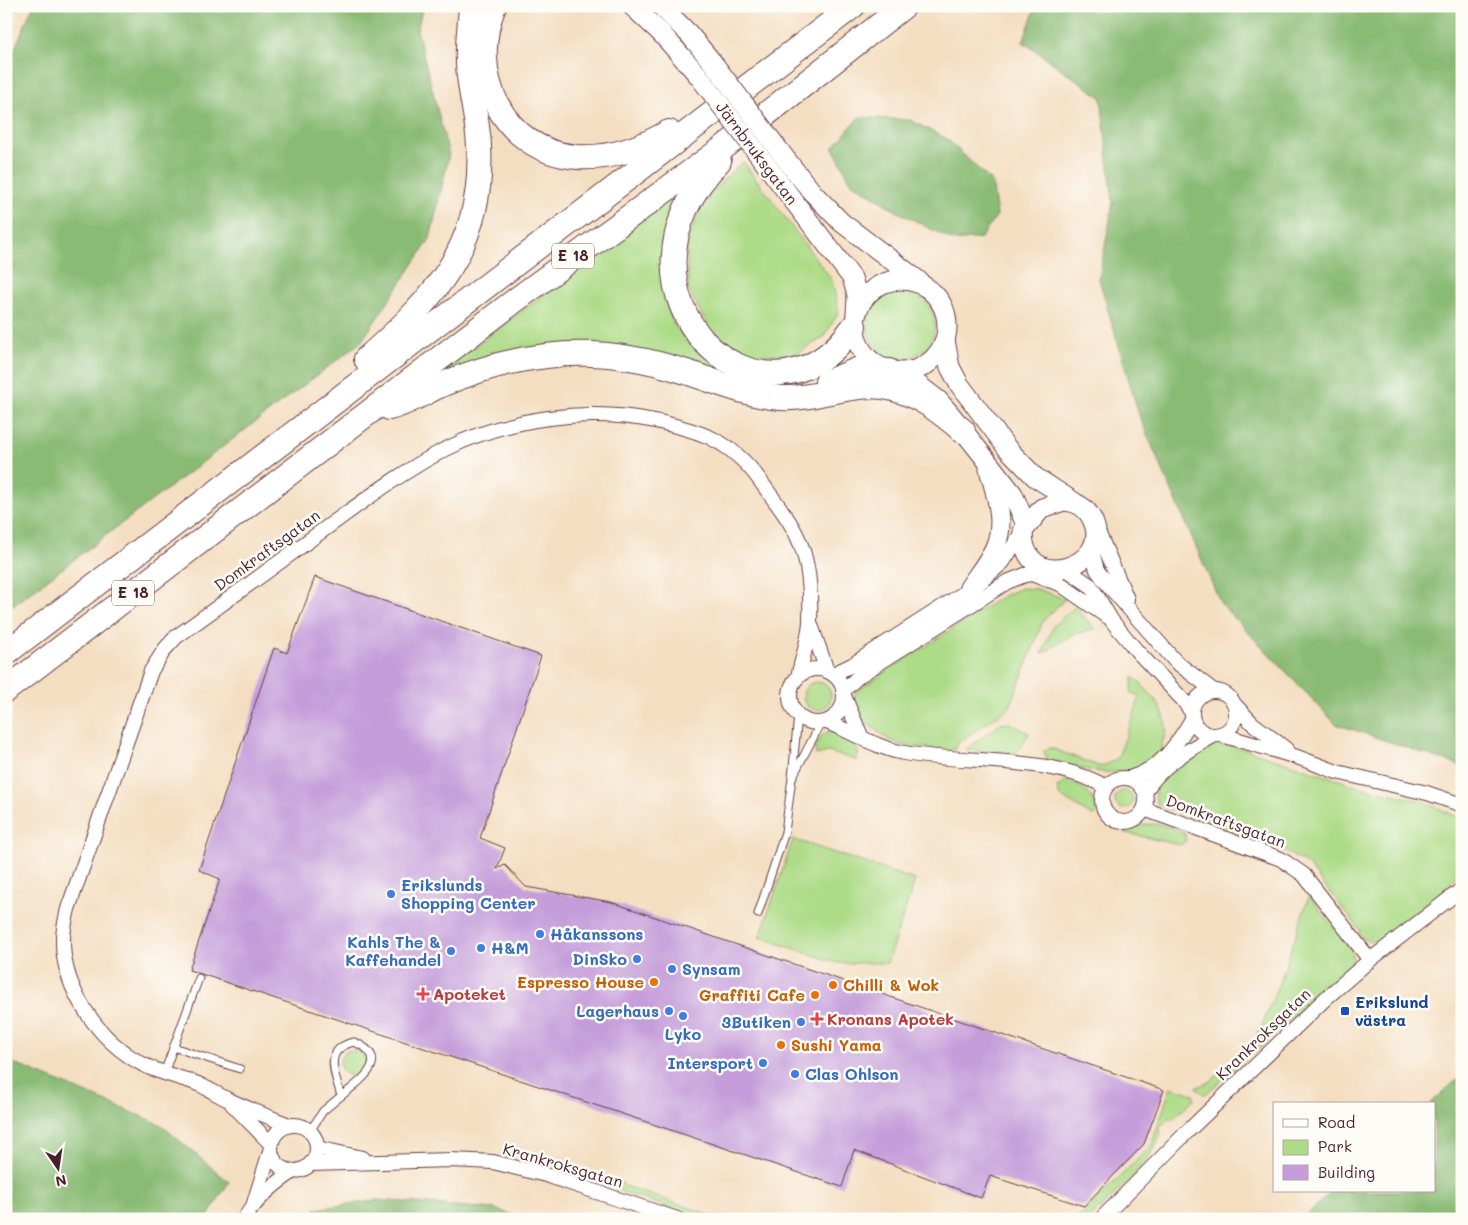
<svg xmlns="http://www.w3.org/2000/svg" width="1468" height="1225" font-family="Mali,sans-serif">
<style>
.green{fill:#addb87;stroke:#7c7d59}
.forest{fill:#8abb74;stroke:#6a6d50}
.building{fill:#c59dda}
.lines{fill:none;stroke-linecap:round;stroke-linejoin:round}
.lane-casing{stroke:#643c42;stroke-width:9}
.street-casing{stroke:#643c42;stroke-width:16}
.secondary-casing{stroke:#643c42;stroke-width:21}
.highway-casing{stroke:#643c42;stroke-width:26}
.lane{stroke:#fff;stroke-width:7}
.street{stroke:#fff;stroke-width:14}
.secondary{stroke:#fff;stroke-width:19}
.highway{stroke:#fff;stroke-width:24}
.secondary-bridge-casing{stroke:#643c42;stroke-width:21;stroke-linecap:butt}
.secondary-bridge{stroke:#fff;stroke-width:19}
.shop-dot{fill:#3f7fe0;stroke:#fdfcf7;stroke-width:2}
.food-dot{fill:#e8710a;stroke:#fdfcf7;stroke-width:2}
.health-dot{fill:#e0444e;stroke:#fdfcf7;stroke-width:2}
.transit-dot{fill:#1a4fb4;stroke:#fdfcf7;stroke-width:2}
.labels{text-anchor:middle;stroke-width:5;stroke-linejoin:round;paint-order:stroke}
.shield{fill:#fdfcf7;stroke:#806168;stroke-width:1}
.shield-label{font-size:15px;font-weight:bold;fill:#4a1f2b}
.street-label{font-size:16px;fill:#4a1f2b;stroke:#fdfcf7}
.shop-label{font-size:16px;font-weight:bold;fill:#366cbe;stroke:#fdfcf7;text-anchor:start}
.food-label{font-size:16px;font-weight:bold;fill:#c56008;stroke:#fdfcf7;text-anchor:end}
.health-label{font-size:16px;font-weight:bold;fill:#be3a42;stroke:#fdfcf7;text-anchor:start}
.transit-label{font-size:16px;font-weight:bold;fill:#164399;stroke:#fdfcf7;text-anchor:start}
</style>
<rect width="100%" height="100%" fill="#fdfcf7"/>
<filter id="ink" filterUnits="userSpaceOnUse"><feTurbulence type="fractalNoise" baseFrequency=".02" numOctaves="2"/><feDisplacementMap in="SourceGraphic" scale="10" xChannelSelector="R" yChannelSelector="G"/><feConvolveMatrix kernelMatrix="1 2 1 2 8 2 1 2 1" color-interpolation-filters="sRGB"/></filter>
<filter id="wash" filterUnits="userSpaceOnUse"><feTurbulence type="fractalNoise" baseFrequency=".0096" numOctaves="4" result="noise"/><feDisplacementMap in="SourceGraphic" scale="20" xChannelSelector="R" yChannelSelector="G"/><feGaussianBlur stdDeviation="1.12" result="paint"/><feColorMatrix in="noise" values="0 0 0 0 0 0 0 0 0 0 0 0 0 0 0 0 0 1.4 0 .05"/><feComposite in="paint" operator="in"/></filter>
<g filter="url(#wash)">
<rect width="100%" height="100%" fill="#f4dec1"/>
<g class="green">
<polygon points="743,162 832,280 839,312 823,338 794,355 753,355 711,332 688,289 687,242 700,208 720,183"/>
<polygon points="687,186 668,230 662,269 664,298 674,325 700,354 818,372 820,377 800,383 760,384 662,355 436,376"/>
<circle cx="901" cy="325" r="34"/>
<polygon points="1021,588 1037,589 1065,599 1043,621 1010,707 959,742 953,751 903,746 886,738 861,718 854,706 855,692 1003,596"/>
<polygon points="1075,607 1095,629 1072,635 1042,654 1054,625"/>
<path d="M1133,677C1151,692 1177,719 1161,744L1164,750C1135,786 1085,770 1047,760L1044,750L1051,748L1101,767L1118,758L1140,697L1131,693Z"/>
<circle cx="817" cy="696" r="14"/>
<polygon points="1010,723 1029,733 1020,749 1015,753 965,750 1001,724"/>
<path d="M830,731L855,746L859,754L856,760L828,752L816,755C814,744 819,735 830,731Z"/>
<path d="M1215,745L1239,747L1360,787L1425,802L1462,819V870L1447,887L1383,938C1373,943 1366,943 1359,934L1360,930L1307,864L1286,852L1158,805C1143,778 1192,751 1215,745Z"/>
<path d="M1065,781C1081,782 1097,798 1097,814L1092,816L1060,796L1057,788Z"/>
<circle cx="1124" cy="800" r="9"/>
<path d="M1151,824C1162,824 1175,828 1185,834L1186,841L1180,845L1126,833L1125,829Z"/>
<polygon points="793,839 915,880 887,963 837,963 760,937"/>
<polygon points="1309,896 1351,949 1353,957 1350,965 1253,1054 1252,1050 1282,976"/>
<circle cx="353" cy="1063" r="13"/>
<polygon points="1241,1058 1246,1060 1204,1095 1196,1087 1208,1083 1236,1060"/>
<path d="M1171,1087L1193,1094L1194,1099L1172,1120L1169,1118L1159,1128L1161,1132C1155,1160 1111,1199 1088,1219H1075L1080,1216L1151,1146Z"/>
<polygon points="621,1182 624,1186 723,1219 703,1219 620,1191 618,1184"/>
</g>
<g class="forest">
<polygon points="33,6 423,6 417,30 449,155 430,239 361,342 6,611 6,69"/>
<polygon points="1036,6 1462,6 1462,766 1336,724 1221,604 1140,418 1099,279 1113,203 1101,97 1023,42"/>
<polygon points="859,117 910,120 947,139 992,182 997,215 981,238 954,241 898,212 851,182 833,148"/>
<polygon points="6,1060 160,1124 229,1182 206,1219 6,1219"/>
<polygon points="1462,1075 1462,1219 1302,1219 1332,1191 1434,1191 1434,1104 1430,1104"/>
<polygon points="378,1200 495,1209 524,1219 315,1219 315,1209"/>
</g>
<g id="blocks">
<polygon class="building" points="315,577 541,656 480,838 505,848 497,869 505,865 526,887 611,902 1164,1090 1144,1144 1084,1206 990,1176 981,1198 854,1150 842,1187 189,970 220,879 199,870 274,648 287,653"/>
</g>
</g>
<g filter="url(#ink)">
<use href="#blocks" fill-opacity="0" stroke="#643c42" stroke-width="1"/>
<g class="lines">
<g class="lane-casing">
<g id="lane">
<polyline points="798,715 792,778 821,723"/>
<polyline points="758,914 785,832 792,778"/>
<path d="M354,1042C394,1058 360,1082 341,1096C335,1074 322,1049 354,1042Z"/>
<polyline points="173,1047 240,1069"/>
<polyline points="164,1073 199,978"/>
<polyline points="310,1131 323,1111 341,1096"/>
</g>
</g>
<g class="street-casing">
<g id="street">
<polyline points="1096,527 1127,599"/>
<polyline points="1091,548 1097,570 1109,586 1176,662 1214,691"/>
<polyline points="1065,568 1091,586 1112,621 1136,650 1183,700 1192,713"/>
<polyline points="1034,575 1060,584 1106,616"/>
<polyline points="810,622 827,671"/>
<circle cx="817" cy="696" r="27"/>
<polyline points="833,674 852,665 978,584 1003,562 1023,531"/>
<circle cx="1214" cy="713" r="22"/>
<polyline points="843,691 860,675 1007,582 1025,575 1053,570"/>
<polyline points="844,696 861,736"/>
<polyline points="1236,706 1252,723 1286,749"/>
<path d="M827,722C852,732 877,748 904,753C966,764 1051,755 1106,787"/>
<polyline points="1222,735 1297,757 1337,772 1427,793 1462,805"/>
<path d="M1129,778C1161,769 1176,746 1192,719"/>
<circle cx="1124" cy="800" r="22"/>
<path d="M1145,792C1159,767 1188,750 1213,736"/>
<polyline points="1144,809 1281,859 1304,875 1370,960"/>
<polyline points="232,1104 271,1144"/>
<path d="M289,1125C269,1117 248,1109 229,1100C218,1095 209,1089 198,1084C180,1077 162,1074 144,1065C100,1042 62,990 63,939C63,929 66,918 68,909L151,671L165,649L176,637C222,604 269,570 315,536C357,506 398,474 444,450C506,418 586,407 655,421C701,431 730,440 759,479C772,498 789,517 798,538C809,561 811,595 810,621C809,639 802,659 798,677"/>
<circle cx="294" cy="1148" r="23"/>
<polyline points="317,1148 363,1158"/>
<polyline points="310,1164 451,1160 493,1162 546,1175 677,1219"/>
<polyline points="254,1203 271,1148"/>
<path d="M244,1219C257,1198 274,1184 294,1171"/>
<polyline points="1101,1219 1187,1132 1326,998 1370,960 1462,889"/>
</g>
</g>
<g class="secondary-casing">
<g id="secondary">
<polyline points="632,6 661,33 698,75"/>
<polyline points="661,6 689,34 713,63"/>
<polyline points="788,162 813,193 841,222 919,281"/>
<polyline points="771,171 852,278 857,295 856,314"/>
<circle cx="901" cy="326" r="46"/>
<polyline points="945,340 950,367 959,384 1007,448 1035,477 1074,502"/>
<polyline points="903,373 938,400 951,415 1013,494 1026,525"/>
<path d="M1064,501C1077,502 1086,507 1092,519C1116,566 1022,597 1023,531L1042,508Z"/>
<path d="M969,588C978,574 992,558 997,542C1005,518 995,492 989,469"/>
</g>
</g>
<g class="highway-casing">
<g id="highway">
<path d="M494,6C467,72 501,152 578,157C611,159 641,148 669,132"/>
<path d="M719,161C591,296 765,455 854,326"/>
<path d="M366,359C434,299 485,245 479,147C478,119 469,91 468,63C467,44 470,25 471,6"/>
<polyline points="827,382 859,369 889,371"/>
<path d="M389,408C407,404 424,393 441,385C474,371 509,360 546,356C592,350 639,357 683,371C715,381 748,396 781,398C820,400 855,379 893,389C920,395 943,414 963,431"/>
<polyline points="6,653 853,6"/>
<polyline points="6,690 517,299 723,148 904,6"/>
</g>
</g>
<use href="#lane" class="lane"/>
<use href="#street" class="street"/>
<use href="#secondary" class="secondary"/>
<use href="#highway" class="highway"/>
<g class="secondary-bridge-casing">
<g id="secondary-bridge">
<polyline points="713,63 788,162"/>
<polyline points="698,75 771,171"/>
</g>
</g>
<use href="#secondary-bridge" class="secondary-bridge"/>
</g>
</g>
<g class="shop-dot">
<circle cx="391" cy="894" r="5"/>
<circle cx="540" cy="934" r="5"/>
<circle cx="481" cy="948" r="5"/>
<circle cx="451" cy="951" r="5"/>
<circle cx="637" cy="959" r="5"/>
<circle cx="672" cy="969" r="5"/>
<circle cx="669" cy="1011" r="5"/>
<circle cx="683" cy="1016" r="5"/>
<circle cx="801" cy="1022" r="5"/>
<circle cx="763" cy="1063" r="5"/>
<circle cx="795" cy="1074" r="5"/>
</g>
<g class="food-dot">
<circle cx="654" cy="982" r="5"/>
<circle cx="833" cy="985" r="5"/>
<circle cx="815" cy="995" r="5"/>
<circle cx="781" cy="1045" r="5"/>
</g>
<g class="health-dot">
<path d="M420.5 986.5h5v5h5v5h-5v5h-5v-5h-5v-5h5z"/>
<path d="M814.5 1011.5h5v5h5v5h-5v5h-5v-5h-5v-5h5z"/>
</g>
<rect class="transit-dot" x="1340" y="1006" width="10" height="10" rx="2.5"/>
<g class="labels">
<g class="shield">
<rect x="552" y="243.5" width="42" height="25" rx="4"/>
<rect x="112" y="580.5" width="42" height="25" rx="4"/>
</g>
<g class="shield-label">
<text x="573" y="261">E 18</text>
<text x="133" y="598">E 18</text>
</g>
<g class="street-label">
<text transform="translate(757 153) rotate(53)" y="6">Järnbruksgatan</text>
<text transform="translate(267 550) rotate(-36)" y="6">Domkraftsgatan</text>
<text transform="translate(1226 821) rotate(20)" y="6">Domkraftsgatan</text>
<text transform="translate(1263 1034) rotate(-44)" y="6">Krankroksgatan</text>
<text transform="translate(563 1165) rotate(16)" y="6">Krankroksgatan</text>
</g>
<g class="shop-label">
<text x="401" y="891">Erikslunds<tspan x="401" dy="18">Shopping Center</tspan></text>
<text x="550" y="940">Håkanssons</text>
<text x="441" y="948" text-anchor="end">Kahls The &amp;<tspan x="441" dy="18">Kaffehandel</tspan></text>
<text x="491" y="954">H&amp;M</text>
<text x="627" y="965" text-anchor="end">DinSko</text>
<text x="682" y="975">Synsam</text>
<text x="659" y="1017" text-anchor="end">Lagerhaus</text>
<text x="791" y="1028" text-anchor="end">3Butiken</text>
<text x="683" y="1040" text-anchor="middle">Lyko</text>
<text x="753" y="1069" text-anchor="end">Intersport</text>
<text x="805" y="1080">Clas Ohlson</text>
</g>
<g class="food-label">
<text x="644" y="988">Espresso House</text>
<text x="843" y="991" text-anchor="start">Chilli &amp; Wok</text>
<text x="805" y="1001">Graffiti Cafe</text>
<text x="791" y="1051" text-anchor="start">Sushi Yama</text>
</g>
<g class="health-label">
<text x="433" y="1000">Apoteket</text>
<text x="827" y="1025">Kronans Apotek</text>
</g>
<g class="transit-label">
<text x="1355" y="1008">Erikslund<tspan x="1355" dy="18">västra</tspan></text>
</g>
</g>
<rect width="1468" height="1225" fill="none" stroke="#fdfcf7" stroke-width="25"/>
<rect x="1273" y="1102" width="162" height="90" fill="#fdfcf7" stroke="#b5a4a5"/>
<rect x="1283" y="1119" width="25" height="8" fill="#ffffff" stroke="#b5a4a5"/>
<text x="1318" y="1128" font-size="15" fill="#4a1f2b">Road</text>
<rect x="1283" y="1140" width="25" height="15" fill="#addb87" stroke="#b5a4a5"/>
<text x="1318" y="1152" font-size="15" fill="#4a1f2b">Park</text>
<rect x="1283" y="1165" width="25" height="15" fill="#c59dda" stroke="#b5a4a5"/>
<text x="1318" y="1178" font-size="15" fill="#4a1f2b">Building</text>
<g transform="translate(58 1168) rotate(167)" stroke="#fdfcf7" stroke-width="4" paint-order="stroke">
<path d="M0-4L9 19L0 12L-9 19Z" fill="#4a1f2b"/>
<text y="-8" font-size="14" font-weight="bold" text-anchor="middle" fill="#4a1f2b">N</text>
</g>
</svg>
